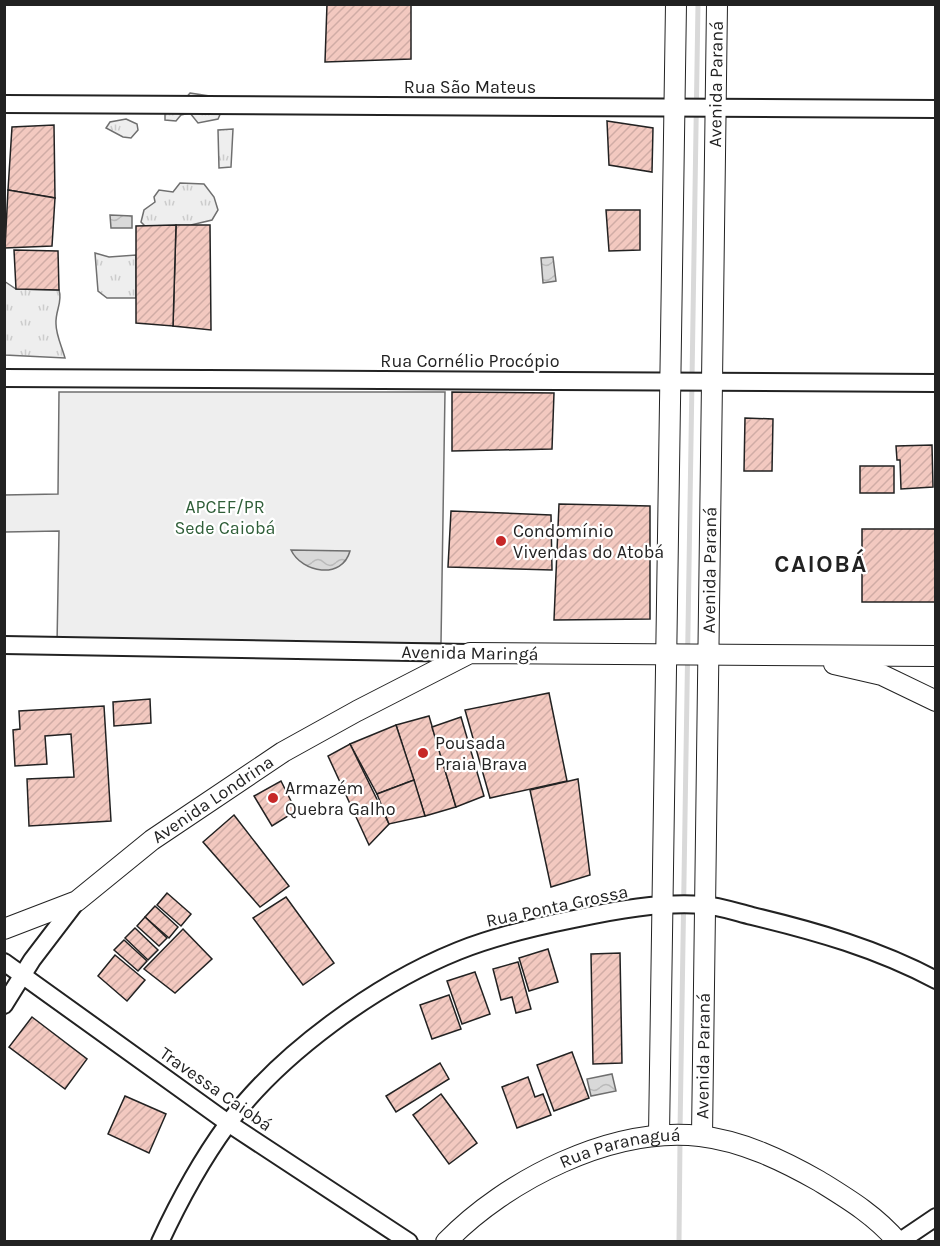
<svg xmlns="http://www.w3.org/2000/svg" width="940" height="1246" font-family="Karla,sans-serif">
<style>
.grass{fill:url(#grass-tufts);stroke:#6f6f6f;stroke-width:1.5}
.green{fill:#eee;stroke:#6f6f6f;stroke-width:1.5}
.water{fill:url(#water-waves);stroke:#6f6f6f;stroke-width:1.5}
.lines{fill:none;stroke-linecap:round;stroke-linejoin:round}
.stream{stroke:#d9d9d9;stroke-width:5}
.building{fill:url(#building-hatch);stroke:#222;stroke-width:1.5}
.minor-casing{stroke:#222;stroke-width:20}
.tertiary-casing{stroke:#222;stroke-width:22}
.minor{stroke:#fff;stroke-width:16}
.tertiary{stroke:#fff;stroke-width:20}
.poi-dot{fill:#c62828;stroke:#fff;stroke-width:2}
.labels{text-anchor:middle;stroke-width:4.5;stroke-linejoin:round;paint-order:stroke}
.street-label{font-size:18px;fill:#222;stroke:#fff}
.park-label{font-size:18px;fill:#2f5e38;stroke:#fff}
.poi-label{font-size:18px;fill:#222;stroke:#fff;text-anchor:start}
.district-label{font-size:24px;font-weight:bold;letter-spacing:1.5px;fill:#222;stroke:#fff}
</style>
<defs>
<pattern id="grass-tufts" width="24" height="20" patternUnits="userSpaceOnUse" patternTransform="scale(1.5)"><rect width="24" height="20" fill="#eee"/><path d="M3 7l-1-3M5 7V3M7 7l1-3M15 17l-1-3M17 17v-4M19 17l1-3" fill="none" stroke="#ccc"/></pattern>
<pattern id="water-waves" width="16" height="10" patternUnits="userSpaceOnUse" patternTransform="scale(1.5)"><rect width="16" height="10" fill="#d9d9d9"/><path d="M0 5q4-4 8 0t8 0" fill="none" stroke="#bababa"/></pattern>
<pattern id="building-hatch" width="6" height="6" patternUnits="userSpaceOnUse" patternTransform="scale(1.5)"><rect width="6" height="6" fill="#f3c9c0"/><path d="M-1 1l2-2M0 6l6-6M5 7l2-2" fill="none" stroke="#d0aca5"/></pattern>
</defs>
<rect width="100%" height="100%" fill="#fff"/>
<g class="grass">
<polygon points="190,93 216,97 222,110 218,119 198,123 190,113 181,115 176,121 165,120 165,110 184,100"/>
<polygon points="126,119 137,124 138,130 131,138 123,137 106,128 110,122"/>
<polygon points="233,129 231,167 219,168 218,130"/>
<polygon points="180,183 204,184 214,197 218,210 212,220 191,225 145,226 141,222 144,210 155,202 154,197 159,190 173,192"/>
<polygon points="95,253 109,257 136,255 136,298 107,298 98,291"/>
<path d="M4,281L16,289L59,290C63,302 55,311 56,324C56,335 62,347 65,358L5,355Z"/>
</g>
<polygon class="green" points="59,392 445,392 441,643 57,644 59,531 5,532 4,495 58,494"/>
<g class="water">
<polygon points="110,215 132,216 132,228 111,228"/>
<polygon points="553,257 556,281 543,283 541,258"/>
<path d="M291,550L350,551C342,580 302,573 291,550Z"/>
<polygon points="612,1074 616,1091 591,1096 587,1079"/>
</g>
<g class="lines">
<g class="stream">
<polyline points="680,1131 698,4"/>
<polyline points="679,1242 680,1140"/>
</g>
</g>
<g class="building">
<polygon points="327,4 411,4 411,59 325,62"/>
<polygon points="607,121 653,128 652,172 609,165"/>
<polygon points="54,125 55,198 8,190 12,127"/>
<polygon points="8,190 55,198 52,246 5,248"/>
<polygon points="606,210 640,210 640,250 609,251"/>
<polygon points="176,225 210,225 211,330 173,326"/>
<polygon points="176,225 173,326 136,323 136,226"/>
<polygon points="14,250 58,251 59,290 16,289"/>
<polygon points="452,392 554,393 552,449 452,451"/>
<polygon points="745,418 773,419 772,471 744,471"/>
<polygon points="932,445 933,487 901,489 900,460 897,460 896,446"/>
<rect x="860" y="466" width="34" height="27"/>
<polygon points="559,504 650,506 650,619 554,620"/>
<polygon points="451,511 551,515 552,570 448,567"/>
<rect x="862" y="529" width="74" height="73"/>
<polygon points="549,693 567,781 490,798 465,710"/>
<polygon points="150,699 151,723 114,726 113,702"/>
<polygon points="104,706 111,821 29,826 27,779 74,777 71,734 45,736 47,764 15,766 13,730 20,729 19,711"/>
<polygon points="429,716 456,807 425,816 396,725"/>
<polygon points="461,717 484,796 456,807 432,727"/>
<polygon points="396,725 414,780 377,794 350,744"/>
<polygon points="350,744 389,824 369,845 328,756"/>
<polygon points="578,779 590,875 551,887 530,790"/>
<polygon points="414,780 425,816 389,824 377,794"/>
<polygon points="281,781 296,811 272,826 254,796"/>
<polygon points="234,815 289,886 260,907 203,842"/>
<polygon points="167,893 191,914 181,926 157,905"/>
<polygon points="286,897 334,963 303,985 253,918"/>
<polygon points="155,906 178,927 169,938 145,917"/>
<polygon points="145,917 167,938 159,946 137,926"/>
<polygon points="135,928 158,950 148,960 125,938"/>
<polygon points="183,929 212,959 175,993 144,969"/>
<polygon points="124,940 147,961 138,971 114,950"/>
<polygon points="548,949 558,982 529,991 519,958"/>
<polygon points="620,953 622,1063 593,1064 591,954"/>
<polygon points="115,955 145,980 127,1001 98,976"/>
<polygon points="518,962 531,1009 516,1013 512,997 501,1000 493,969"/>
<polygon points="475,972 490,1014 462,1024 447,981"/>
<polygon points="449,995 461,1029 432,1039 420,1005"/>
<polygon points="32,1017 87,1059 65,1089 9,1047"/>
<polygon points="572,1052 589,1098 554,1111 537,1065"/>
<polygon points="440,1063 449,1079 396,1112 386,1096"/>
<polygon points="528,1077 535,1097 543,1094 551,1115 517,1128 502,1087"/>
<polygon points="441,1094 477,1143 449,1164 413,1115"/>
<polygon points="125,1096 166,1114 149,1153 108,1134"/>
</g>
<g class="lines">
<g class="minor-casing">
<g id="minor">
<polyline points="4,104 936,109"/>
<polyline points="4,378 936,383"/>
<polyline points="4,645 469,653"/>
<polyline points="4,962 228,1123 409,1242"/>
<polyline points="4,1005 32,960 77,901"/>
<path d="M160,1242C179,1201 200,1162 227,1125C279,1054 376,984 458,951C495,936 534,927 574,919C615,910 660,902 703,905C719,906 736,912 752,916C815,931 878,949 936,980"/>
<polyline points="899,1242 936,1217"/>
</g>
</g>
<g class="tertiary-casing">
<g id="tertiary">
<polyline points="834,664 882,675 936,701"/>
<path id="s1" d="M4,929L77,901L152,840L283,752L357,711L470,653L936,656"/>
<polyline points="659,1135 676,4"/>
<path id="s2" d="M702,1136L717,4"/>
<path id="s3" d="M446,1242C506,1180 612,1126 700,1136C742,1141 782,1160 819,1181C848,1199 875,1215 898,1242"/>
</g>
</g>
<use href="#minor" class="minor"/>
<use href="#tertiary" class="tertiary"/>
</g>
<g class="poi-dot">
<circle cx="501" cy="541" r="6"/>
<circle cx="423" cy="753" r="6"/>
<circle cx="273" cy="798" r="6"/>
</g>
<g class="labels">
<g class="street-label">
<text dy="6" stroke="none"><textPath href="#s2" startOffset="1052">Avenida Paraná</textPath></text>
<text x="470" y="93">Rua São Mateus</text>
<text x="470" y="367">Rua Cornélio Procópio</text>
<text dy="6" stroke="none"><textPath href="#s2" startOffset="566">Avenida Paraná</textPath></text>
<text transform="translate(470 653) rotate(1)" y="6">Avenida Maringá</text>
<text dy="6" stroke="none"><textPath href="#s1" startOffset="248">Avenida Londrina</textPath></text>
<text transform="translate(557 906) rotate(-12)" y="6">Rua Ponta Grossa</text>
<text dy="6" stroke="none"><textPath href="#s2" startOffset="80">Avenida Paraná</textPath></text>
<text transform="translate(216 1089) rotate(35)" y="6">Travessa Caiobá</text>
<text dy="6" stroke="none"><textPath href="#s3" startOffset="202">Rua Paranaguá</textPath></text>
</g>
<g class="park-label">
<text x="225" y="513">APCEF/PR<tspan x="225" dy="21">Sede Caiobá</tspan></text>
</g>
<g class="poi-label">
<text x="513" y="537">Condomínio<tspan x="513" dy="21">Vivendas do Atobá</tspan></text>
<text x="435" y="749">Pousada<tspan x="435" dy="21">Praia Brava</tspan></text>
<text x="285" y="794">Armazém<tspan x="285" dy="21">Quebra Galho</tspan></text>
</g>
<g class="district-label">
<text x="821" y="572">CAIOBÁ</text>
</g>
</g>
<rect width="940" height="1246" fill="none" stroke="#222222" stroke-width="12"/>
</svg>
